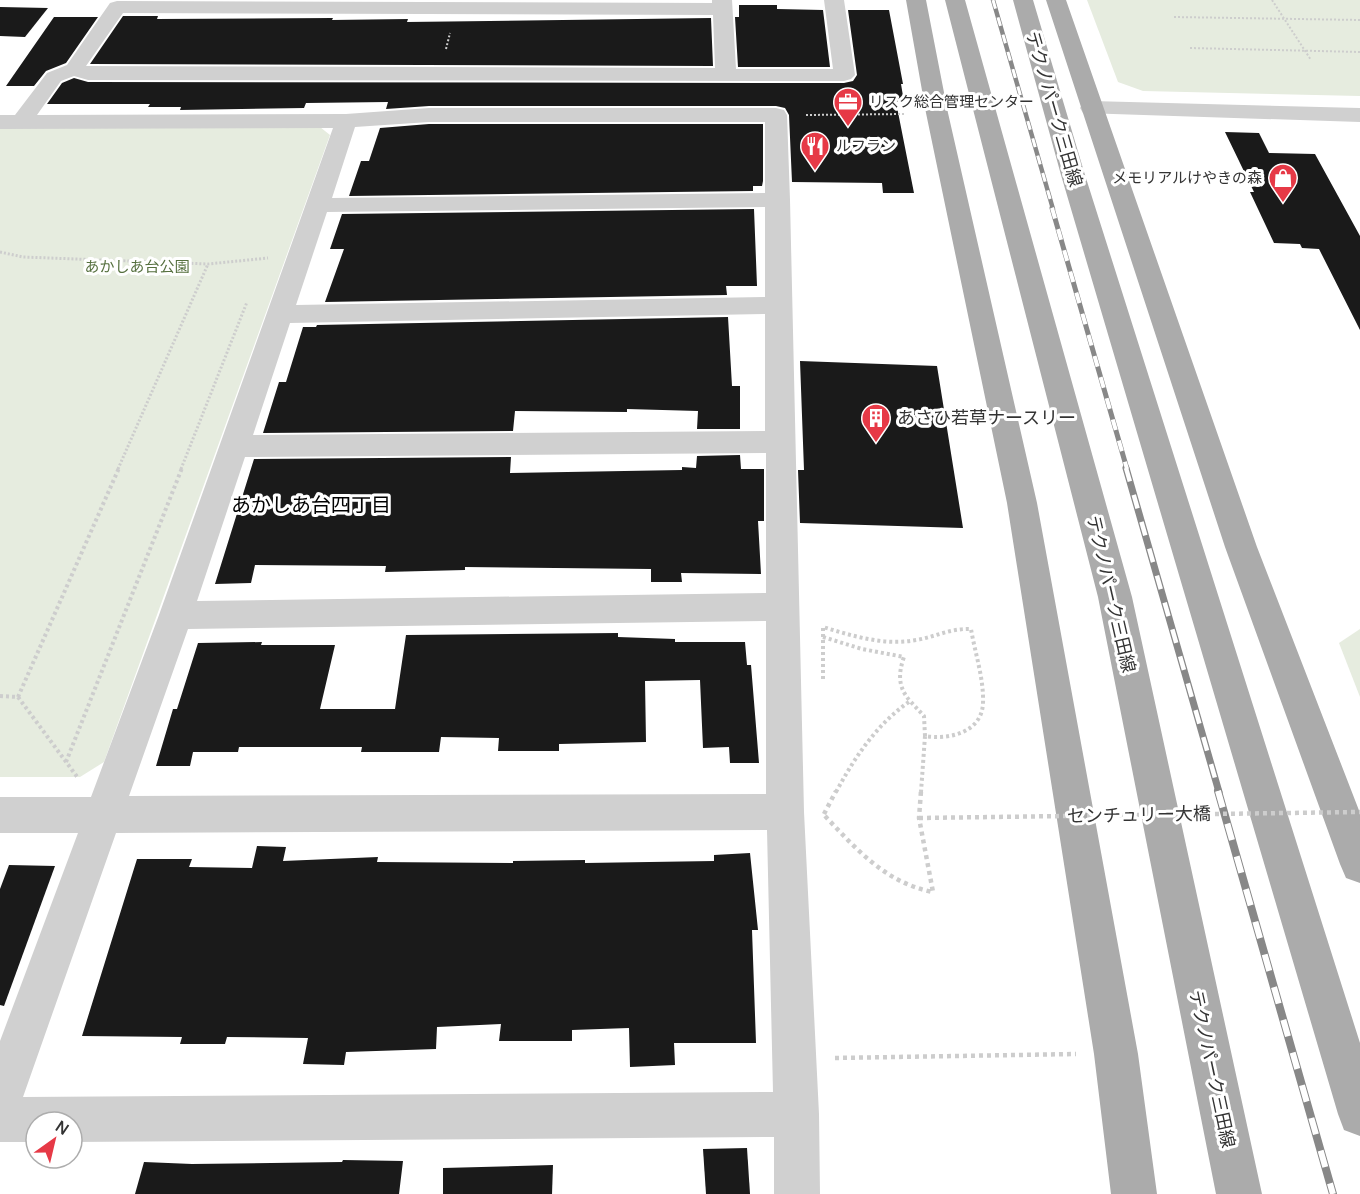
<svg xmlns="http://www.w3.org/2000/svg" width="1360" height="1194" font-family="Manrope,'Noto Sans JP',sans-serif">
<style>
.green{fill:#e6ecdf}
.building{fill:#1a1a1a}
.lines{fill:none;stroke-linecap:round;stroke-linejoin:round}
.path-far3{stroke:#cdcdcd;stroke-width:2;stroke-dasharray:2 2;stroke-linecap:butt}
.path-far2{stroke:#cdcdcd;stroke-width:3;stroke-dasharray:2 2;stroke-linecap:butt}
.path-far1{stroke:#cdcdcd;stroke-width:4;stroke-dasharray:3 3;stroke-linecap:butt}
.path{stroke:#cdcdcd;stroke-width:4.5;stroke-dasharray:4 4;stroke-linecap:butt}
.minor{fill:#d0d0d0;fill-rule:evenodd}
.major{fill:#ababab;fill-rule:evenodd}
.rail-far3-casing{stroke:#888;stroke-width:4.5}
.rail-far2-casing{stroke:#888;stroke-width:5}
.rail-far1-casing{stroke:#888;stroke-width:7}
.rail-casing{stroke:#888;stroke-width:8}
.rail-far3{stroke:#fff;stroke-width:3;stroke-dasharray:9;stroke-linecap:butt}
.rail-far2{stroke:#fff;stroke-width:4;stroke-dasharray:11;stroke-linecap:butt}
.rail-far1{stroke:#fff;stroke-width:4.5;stroke-dasharray:14;stroke-linecap:butt}
.rail{stroke:#fff;stroke-width:6;stroke-dasharray:17;stroke-linecap:butt}
.path-bridge{stroke:#cdcdcd;stroke-width:4.5;stroke-dasharray:4 4;stroke-linecap:butt}
.labels{text-anchor:middle;stroke-width:6;stroke-linejoin:round;paint-order:stroke}
.far-poi-label{font-size:15px;fill:#333;stroke:#fff;text-anchor:start}
.far-park-label{font-size:15px;fill:#56703f;stroke:#fff}
.street-label{font-size:18px;fill:#333;stroke:#fff}
.poi-label{font-size:18px;fill:#333;stroke:#fff;text-anchor:start}
.neighbourhood-label{font-size:20px;fill:#000;stroke:#fff}
</style>
<rect width="100%" height="100%" fill="#fff"/>
<g class="green">
<polygon points="1087,0 1360,0 1360,96 1143,91 1118,82"/>
<polygon points="320,127 330,135 104,762 80,777 0,777 0,128"/>
<polygon points="1360,629 1360,697 1339,643"/>
</g>
<g class="building">
<polygon points="739,5 777,5 777,9 823,10 830,67 738,67 735,17 739,17"/>
<polygon points="0,7 48,8 25,37 0,36"/>
<polygon points="848,10 889,10 903,84 901,84 904,102 896,102 914,193 883,193 882,183 792,182 789,115 785,108 776,106 429,106 386,109 388,102 306,103 304,108 180,110 181,107 148,107 150,104 47,104 62,83 74,78 88,82 844,83 853,81 857,75"/>
<polygon points="123,16 158,16 157,19 333,18 332,20 408,19 407,22 711,18 713,66 90,64"/>
<polygon points="54,17 98,17 66,63 46,71 34,86 6,86"/>
<polygon points="429,124 763,124 763,181 762,186 753,186 753,191 349,196 361,161 369,161 380,128"/>
<polygon points="1225,132 1259,133 1269,153 1315,154 1360,236 1360,330 1319,249 1302,248 1300,244 1274,243 1250,192 1254,192"/>
<polygon points="754,209 757,286 726,286 727,295 325,302 344,249 330,249 342,214"/>
<polygon points="728,317 732,386 740,386 740,429 697,429 698,411 627,409 627,412 515,411 513,431 263,433 279,382 286,382 303,327 316,327 317,325"/>
<polygon points="800,361 937,366 963,528 800,523 798,470 804,470"/>
<polygon points="740,455 741,469 764,469 764,521 758,521 761,574 681,573 682,582 651,582 651,569 465,567 465,570 385,572 386,566 255,565 251,583 215,584 254,459 511,457 510,473 682,470 682,467 696,468 697,456"/>
<polygon points="618,633 618,637 675,639 675,642 745,642 747,665 751,665 759,763 730,763 729,747 703,748 700,680 645,681 646,742 559,744 559,751 498,751 499,738 441,737 439,752 361,752 362,747 239,747 238,752 193,752 190,766 156,766 173,709 177,709 198,643 262,642 261,645 335,645 320,709 395,709 406,635"/>
<polygon points="257,846 286,847 283,861 378,857 377,862 513,863 513,861 585,860 585,863 714,861 714,855 750,853 758,930 752,930 756,1043 674,1043 675,1065 630,1067 629,1028 572,1030 572,1041 499,1041 501,1024 437,1027 436,1049 346,1052 344,1065 303,1064 308,1038 227,1037 225,1044 180,1044 182,1037 82,1036 137,859 192,859 189,867 252,868"/>
<polygon points="9,865 55,866 4,1006 0,1005 0,889"/>
<polygon points="747,1148 750,1194 706,1194 703,1149"/>
<polygon points="343,1160 403,1161 399,1194 135,1194 144,1162 192,1164 342,1162"/>
<polygon points="553,1165 552,1194 443,1194 443,1168"/>
</g>
<g class="lines">
<g class="path-far3">
<polyline points="1272,0 1311,60"/>
<polyline points="1174,17 1360,20"/>
<polyline points="1190,48 1360,52"/>
<polyline points="446,49 450,33"/>
<polyline points="847,100 849,115"/>
<polyline points="806,115 906,114"/>
</g>
<g class="path-far2">
<polyline points="0,252 23,257 208,264 268,258"/>
<polyline points="118,469 208,264"/>
<polyline points="181,469 247,302"/>
</g>
<g class="path-far1">
<path d="M823,637L862,649L904,657C898,674 898,687 910,701"/>
<path d="M823,679V627C853,636 884,646 916,640C935,637 951,628 971,629C975,653 984,679 983,703C982,733 948,740 925,736L921,792"/>
<polyline points="0,696 18,697"/>
<polyline points="18,697 119,468"/>
<polyline points="18,697 78,778"/>
<polyline points="66,762 182,468"/>
<path d="M836,792C855,757 876,725 910,701L924,716L925,736"/>
</g>
<g class="path">
<polyline points="824,814 836,791"/>
<path d="M825,816C857,850 886,883 933,892L919,818L921,791"/>
<polyline points="835,1058 1076,1054"/>
</g>
<g class="minor">
<path d="M712,0H732L736,69H833L824,0H844L855,75L851,79L844,81L88,80L74,76L61,81L37,115L346,114L429,108H776L784,110L787,115L790,200L804,812L819,1114L820,1194H774V1137L72,1142V1122H36V1142H0V1041L78,833H0V797H91L159,615L333,128L0,129V115H15L47,73L67,65L110,3L117,1L712,3ZM123,13L713,15L715,68L86,66ZM429,122H765V193L332,198L355,127ZM765,207V297L296,305L327,212ZM765,314V431L253,435L290,323ZM766,453V593L197,601L245,457ZM766,621V794L129,796L188,629ZM767,830L773,1092L23,1097L116,833Z"/>
<polygon points="1091,101 1360,108 1360,122 1083,113 1080,108 1083,103"/>
</g>
<g class="major">
<polygon points="906,0 926,0 948,113 1037,503 1138,1054 1157,1194 1111,1194 1094,1054 1007,503 926,113"/>
<polygon points="945,0 965,0 1132,597 1262,1194 1216,1194 1098,597"/>
<polygon points="1013,0 1033,0 1085,175 1360,1043 1360,1136 1344,1130 1338,1114 1061,175"/>
<polygon points="1046,0 1066,0 1257,547 1360,813 1360,883 1346,878 1340,864 1225,547"/>
</g>
<g class="rail-far3-casing">
<polyline id="rail-far3" points="993,0 1053,209"/>
</g>
<g class="rail-far2-casing">
<polyline id="rail-far2" points="1052,208 1127,469"/>
</g>
<g class="rail-far1-casing">
<polyline id="rail-far1" points="1126,468 1219,792"/>
</g>
<g class="rail-casing">
<polyline id="rail" points="1218,791 1333,1194"/>
</g>
<use href="#rail-far3" class="rail-far3"/>
<use href="#rail-far2" class="rail-far2"/>
<use href="#rail-far1" class="rail-far1"/>
<use href="#rail" class="rail"/>
<polyline class="path-bridge" points="919,818 1360,812"/>
</g>
<defs>
<g id="office-pin" transform="scale(1.5)"><path d="M0 17L-7.5 6A9.5 9.5 0 1 1 7.5 6Z" fill="#e63946" stroke="#fff"/><path d="M-6-3h4V-5.5h4V-3h4V5H-6ZM-1-4.5V-3h2v-1.5ZM-6 0V1H6V0Z" fill="#fff"/></g>
<g id="restaurant-pin" transform="scale(1.5)"><path d="M0 17L-7.5 6A9.5 9.5 0 1 1 7.5 6Z" fill="#e63946" stroke="#fff"/><path d="M-5-6h1v4h1v-4h1v4h1v-4h1v5L-1.5 .5V6h-2V.5L-5-1ZM5-6V6H3V1.5H1.5Q1.5-4 5-6Z" fill="#fff"/></g>
<g id="shop-pin" transform="scale(1.5)"><path d="M0 17L-7.5 6A9.5 9.5 0 1 1 7.5 6Z" fill="#e63946" stroke="#fff"/><path d="M-5-2.5h2.3a2.7 3.5 0 0 1 5.4 0H5L5.5 6h-11ZM-1.5-2.5h3a1.5 2.3 0 0 0-3 0Z" fill="#fff"/></g>
<g id="building-pin" transform="scale(1.5)"><path d="M0 17L-7.5 6A9.5 9.5 0 1 1 7.5 6Z" fill="#e63946" stroke="#fff"/><path d="M-4-6H4V6H1V3H-1V6H-4ZM-2.5-4.3h1.7v1.8h-1.7ZM.8-4.3h1.7v1.8H.8ZM-2.5-1h1.7V.8h-1.7ZM.8-1h1.7V.8H.8Z" fill="#fff"/></g>
</defs>
<g fill-rule="evenodd">
<use href="#office-pin" x="848" y="102"/>
<use href="#restaurant-pin" x="815" y="146"/>
<use href="#shop-pin" x="1283" y="178"/>
<use href="#building-pin" x="876" y="418"/>
</g>
<g class="labels">
<g class="far-poi-label">
<text x="869" y="107">リスク総合管理センター</text>
<text x="836" y="151">ルフラン</text>
<text x="1262" y="183" text-anchor="end">メモリアルけやきの森</text>
</g>
<g class="far-park-label">
<text x="137" y="272">あかしあ台公園</text>
</g>
<g class="street-label">
<text transform="translate(1054 109) rotate(74)" y="6">テクノパーク三田線</text>
<text transform="translate(1111 594) rotate(77)" y="6">テクノパーク三田線</text>
<text transform="translate(1139 815) rotate(-1)" y="6">センチュリー大橋</text>
<text transform="translate(1212 1069) rotate(78)" y="6">テクノパーク三田線</text>
</g>
<g class="poi-label">
<text x="897" y="424">あさひ若草ナースリー</text>
</g>
<g class="neighbourhood-label">
<text x="311" y="512">あかしあ台四丁目</text>
</g>
</g>
<g transform="translate(54 1140) rotate(34)"><circle r="28" fill="#ffffff" stroke="#adadad" stroke-width="1.5"/>
<path d="M0-4.5L10 22L0 15L-10 22Z" fill="#e63946"/>
<text y="-9" font-size="16" font-weight="bold" text-anchor="middle" fill="#333333">N</text>
</g>
</svg>
